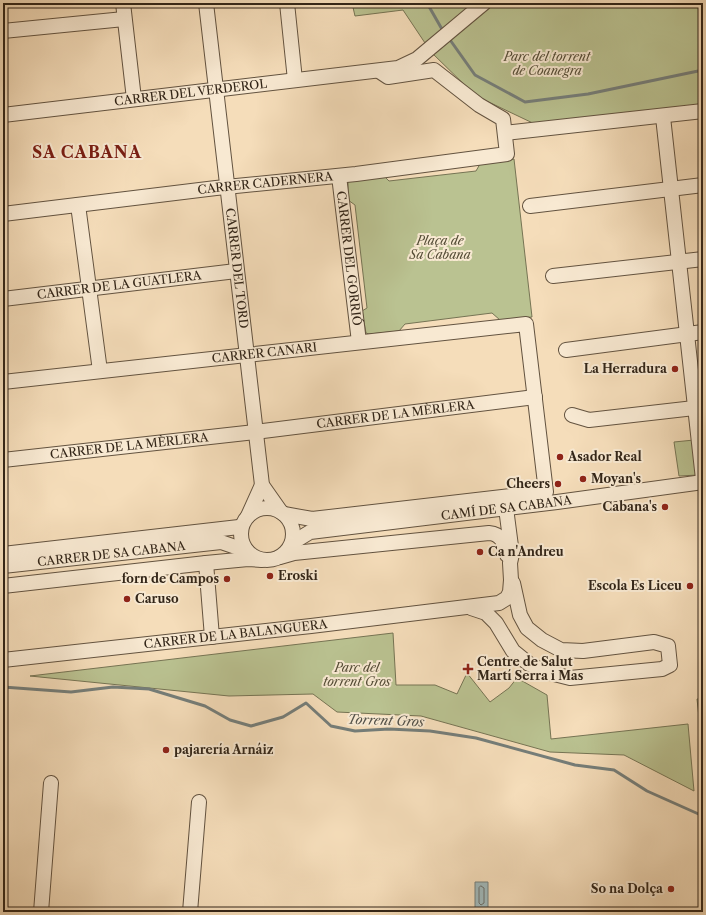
<svg xmlns="http://www.w3.org/2000/svg" width="706" height="915" font-family="'Libre Caslon Text',serif">
<style>
.green{fill:#bac291;stroke:#767454}
.water{fill:#a1b9bb;stroke:#757e7a}
.lines{fill:none;stroke-linecap:round;stroke-linejoin:round}
.shore{stroke:#6a6f6a;stroke-width:1}
.stream{stroke:#757e7a;stroke-width:3}
.minor-casing{stroke:#635340;stroke-width:16}
.minor{stroke:#f8e9d2;stroke-width:14}
.poi-dot{fill:#8f2418;stroke:#f8e9d2;stroke-width:1.5}
.labels{text-anchor:middle;stroke-width:4;stroke-linejoin:round;paint-order:stroke}
.park-label{font-size:12px;font-style:italic;fill:#544c36;stroke:#f8e9d2}
.street-label{font-size:12px;fill:#322518;stroke:#f8e9d2}
.poi-label{font-size:12px;font-weight:bold;fill:#322518;stroke:#f8e9d2;text-anchor:start}
.water-label{font-size:13px;font-style:italic;fill:#535149;stroke:#f8e9d2}
.district-label{font-size:16px;font-weight:bold;letter-spacing:1px;fill:#7a1f14;stroke:#f8e9d2}
</style>
<rect width="100%" height="100%" fill="#f5ddba"/>
<filter id="stains"><feTurbulence type="fractalNoise" baseFrequency=".005" numOctaves="4"/><feColorMatrix values="0 0 0 0 .2 0 0 0 0 .09 0 0 0 0 .02 0 0 0 .5 -.17"/></filter>
<radialGradient id="worn" r=".72"><stop offset=".6" stop-color="#630" stop-opacity="0"/><stop offset="1" stop-color="#630" stop-opacity=".3"/></radialGradient>
<g class="green">
<polygon points="352,3 703,3 703,104 539,126 476,96 431,52 403,10 355,16"/>
<polygon points="514,159 532,317 500,320 492,313 405,324 399,331 369,334 366,333 362,311 367,308 355,205 348,200 348,181 384,176 389,181 476,171 480,164 484,162"/>
<polygon points="694,440 698,475 679,476 674,442"/>
<polygon points="393,633 396,685 435,685 457,694 467,673 490,702 509,688 517,678 547,695 551,739 688,724 694,791 624,755 550,752 421,716 337,712 313,694 229,696 30,676"/>
<polygon points="697,699 703,699 703,735 701,736"/>
</g>
<polygon class="water" points="475,882 488,882 488,908 475,910"/>
<g class="lines">
<polygon class="shore" points="481,886 484,888 484,903 481,905 479,903 479,888"/>
<g class="stream">
<polyline points="427,3 443,31"/>
<polyline points="448,37 475,75 525,102 588,94 703,70"/>
<polyline points="3,687 71,692 113,687 149,689 205,706 230,720 251,726 283,717 306,703 331,726 355,731 389,729 430,731 476,738 575,765 614,770 647,791 703,816"/>
</g>
<g class="minor-casing">
<g id="minor">
<polyline points="123,3 134,99"/>
<path id="s1" d="M206,3L262,485L281,512"/>
<polyline points="287,3 295,80"/>
<polyline points="3,31 124,19"/>
<path id="s2" d="M3,115L398,68L417,59L484,3"/>
<polyline points="663,117 703,479"/>
<polyline points="505,133 703,111"/>
<path id="s3" d="M339,176L359,342"/>
<polyline points="78,205 100,371"/>
<polyline points="530,206 703,185"/>
<path id="s4" d="M3,214L216,188L356,174L507,154L503,119L479,105L434,70L388,77L379,71"/>
<polyline points="553,276 703,259"/>
<path id="s5" d="M3,299L236,271"/>
<polyline points="566,350 703,332"/>
<path id="s6" d="M3,382L526,324L546,492L312,519L284,514"/>
<polyline points="572,415 589,420 703,407"/>
<path id="s7" d="M3,460L255,432L535,397"/>
<circle cx="267" cy="534" r="26"/>
<polyline points="248,516 262,485"/>
<path id="s8" d="M292,543L310,532L557,502L703,482"/>
<polyline points="3,554 239,527"/>
<path d="M280,557L294,553L489,533C502,534 504,543 507,555"/>
<polyline points="206,563 212,637"/>
<path id="s9" d="M3,566L221,542L247,551"/>
<polyline points="3,586 206,563 248,559 262,560"/>
<polyline points="471,608 486,613 496,623 513,651 529,664 546,672 570,678 662,669 670,665 668,646 654,642 583,651 561,650 542,640 527,628 520,615 513,583"/>
<path id="s10" d="M3,660L311,626L499,603L507,598L510,592L511,580L510,563L512,554L506,508"/>
<polyline points="41,912 51,783"/>
<polyline points="190,912 199,802"/>
</g>
</g>
<use href="#minor" class="minor"/>
</g>
<g class="poi-dot">
<circle cx="675" cy="369" r="4"/>
<circle cx="560" cy="457" r="4"/>
<circle cx="583" cy="479" r="4"/>
<circle cx="558" cy="484" r="4"/>
<circle cx="665" cy="507" r="4"/>
<circle cx="480" cy="552" r="4"/>
<circle cx="270" cy="576" r="4"/>
<circle cx="227" cy="579" r="4"/>
<circle cx="690" cy="586" r="4"/>
<circle cx="127" cy="599" r="4"/>
<path d="M466 663h4v4h4v4h-4v4h-4v-4h-4v-4h4z"/>
<circle cx="166" cy="750" r="4"/>
<circle cx="671" cy="889" r="4"/>
</g>
<g class="labels">
<g class="park-label">
<text x="547" y="61">Parc del torrent<tspan x="547" dy="14">de Coanegra</tspan></text>
<text x="440" y="245">Plaça de<tspan x="440" dy="14">Sa Cabana</tspan></text>
<text x="357" y="672">Parc del<tspan x="357" dy="14">torrent Gros</tspan></text>
</g>
<g class="street-label">
<text dy="4" stroke="none"><textPath href="#s2" startOffset="189">CARRER DEL VERDEROL</textPath></text>
<text dy="4" stroke="none"><textPath href="#s4" startOffset="264">CARRER CADERNERA</textPath></text>
<text dy="4" stroke="none"><textPath href="#s3" startOffset="83">CARRER DEL GORRIÓ</textPath></text>
<text dy="4" stroke="none"><textPath href="#s1" startOffset="267">CARRER DEL TORD</textPath></text>
<text dy="4" stroke="none"><textPath href="#s5" startOffset="117">CARRER DE LA GUATLERA</textPath></text>
<text dy="4" stroke="none"><textPath href="#s6" startOffset="263">CARRER CANARI</textPath></text>
<text dy="4" stroke="none"><textPath href="#s7" startOffset="395">CARRER DE LA MÈRLERA</textPath></text>
<text dy="4" stroke="none"><textPath href="#s7" startOffset="127">CARRER DE LA MÈRLERA</textPath></text>
<text dy="4" stroke="none"><textPath href="#s8" startOffset="219">CAMÍ DE SA CABANA</textPath></text>
<text dy="4" stroke="none"><textPath href="#s9" startOffset="109">CARRER DE SA CABANA</textPath></text>
<text dy="4" stroke="none"><textPath href="#s10" startOffset="234">CARRER DE LA BALANGUERA</textPath></text>
</g>
<g class="poi-label">
<text x="667" y="373" text-anchor="end">La Herradura</text>
<text x="568" y="461">Asador Real</text>
<text x="591" y="483">Moyan's</text>
<text x="550" y="488" text-anchor="end">Cheers</text>
<text x="657" y="511" text-anchor="end">Cabana's</text>
<text x="488" y="556">Ca n'Andreu</text>
<text x="278" y="580">Eroski</text>
<text x="219" y="583" text-anchor="end">forn de Campos</text>
<text x="682" y="590" text-anchor="end">Escola Es Liceu</text>
<text x="135" y="603">Caruso</text>
<text x="477" y="666">Centre de Salut<tspan x="477" dy="14">Martí Serra i Mas</tspan></text>
<text x="174" y="754">pajarería Arnáiz</text>
<text x="663" y="893" text-anchor="end">So na Dolça</text>
</g>
<g class="water-label">
<text transform="translate(386 720) rotate(2)" y="5">Torrent Gros</text>
</g>
<g class="district-label">
<text x="87" y="158">SA CABANA</text>
</g>
</g>
<rect width="706" height="915" fill="none" stroke="#f5ddba" stroke-width="16"/>
<rect x="4" y="4" width="698" height="907" fill="none" stroke="#322518" stroke-width="2"/>
<rect x="8" y="8" width="690" height="899" fill="none" stroke="#322518"/>
<rect width="100%" height="100%" filter="url(#stains)"/>
<rect width="100%" height="100%" fill="url(#worn)"/>
</svg>
